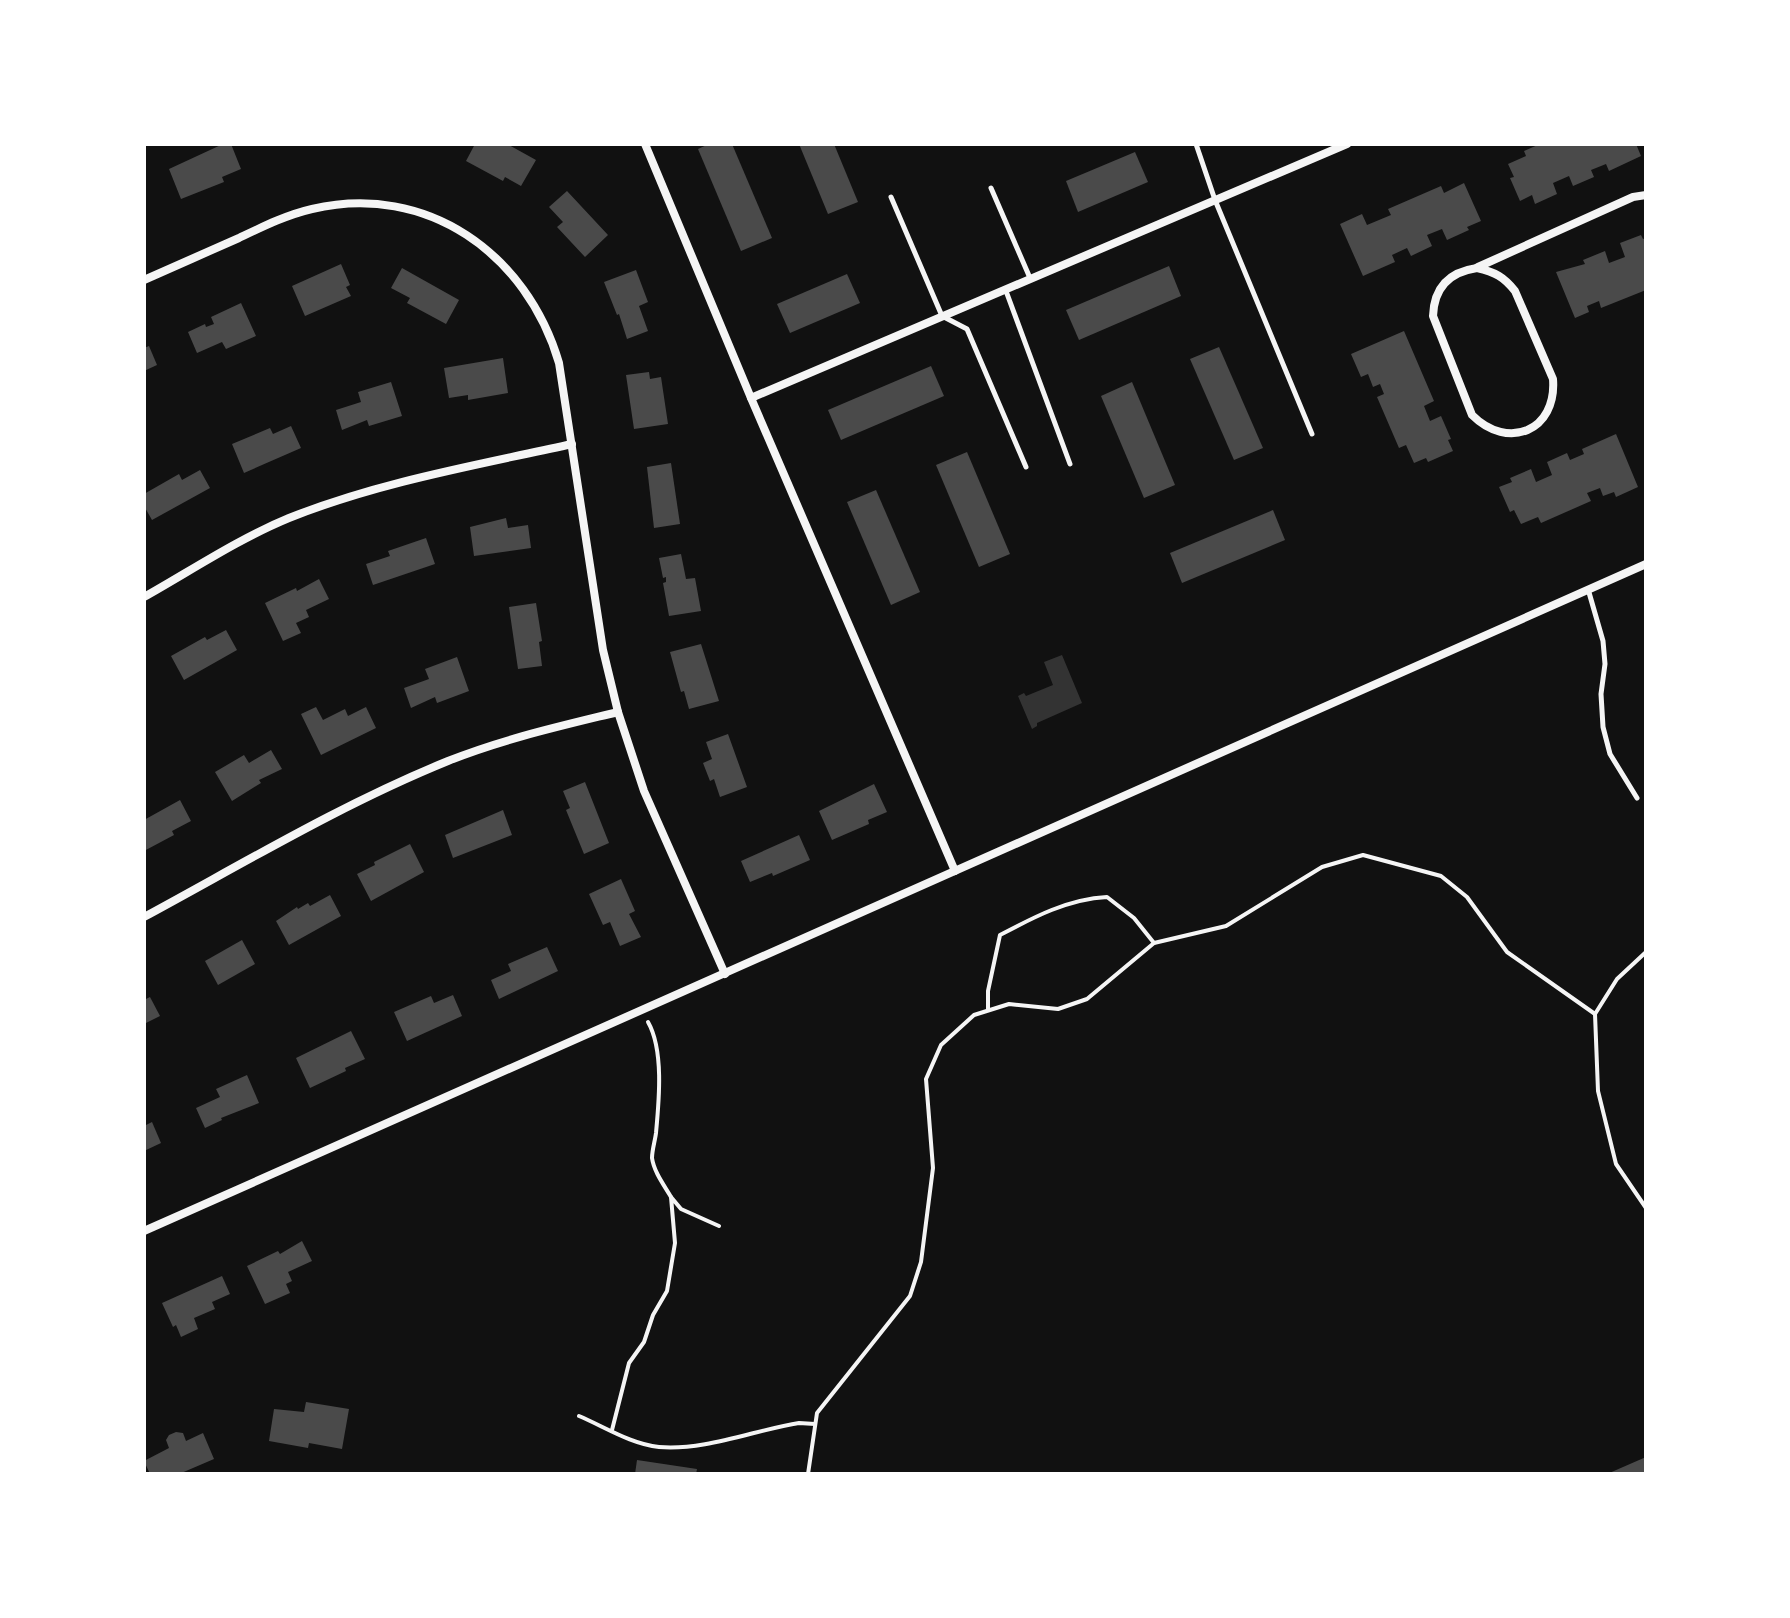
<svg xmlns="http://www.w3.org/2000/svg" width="1790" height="1618" font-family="Lato,sans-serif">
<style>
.water{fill:#333}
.building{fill:#4a4a4a}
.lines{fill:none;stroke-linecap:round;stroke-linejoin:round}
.path{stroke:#f5f5f5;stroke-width:4}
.service{stroke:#f5f5f5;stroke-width:5}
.minor{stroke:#f5f5f5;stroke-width:8}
</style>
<rect width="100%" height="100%" fill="#111"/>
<polygon class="water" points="1062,655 1082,703 1037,723 1037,726 1032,729 1018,696 1024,693 1026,696 1053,685 1044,662"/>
<g class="building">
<polygon points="223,144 231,144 241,169 222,177 224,182 181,199 169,169"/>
<polygon points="475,144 507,144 536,160 521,186 505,177 503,181 466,161"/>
<polygon points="709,144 732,144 772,238 741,251 698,149"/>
<polygon points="799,144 834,144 858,202 828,214"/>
<polygon points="1540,144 1636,144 1641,156 1609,171 1606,164 1591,170 1594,177 1573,186 1569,176 1553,183 1557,194 1535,204 1532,195 1520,201 1510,178 1514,177 1508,164 1526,156 1524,151"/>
<polygon points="1135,152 1148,182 1078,212 1066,181"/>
<polygon points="1464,183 1481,221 1467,227 1469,230 1447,240 1442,229 1427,235 1432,246 1411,256 1407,248 1392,255 1395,262 1363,276 1340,224 1362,214 1367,225 1391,215 1388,209 1441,186 1444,193"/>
<polygon points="567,191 608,235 585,257 557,227 563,222 549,207"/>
<polygon points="1641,235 1643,239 1646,238 1646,290 1601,308 1599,301 1587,306 1589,312 1575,318 1556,272 1585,264 1583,260 1605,251 1609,263 1625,257 1620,243"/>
<polygon points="341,264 350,285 346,287 351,296 305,316 292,286"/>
<polygon points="1169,266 1181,296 1079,340 1066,310"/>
<polygon points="402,268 459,300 446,324 407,303 410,298 391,288"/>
<polygon points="636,270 648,302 639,306 648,331 627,339 619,314 617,315 604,282"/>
<polygon points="847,274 860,303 790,333 777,304"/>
<polygon points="241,303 256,336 226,349 222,342 197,353 188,332 205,324 206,327 214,324 211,317"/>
<polygon points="1404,331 1434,401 1424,406 1430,421 1441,416 1451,439 1448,440 1453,451 1428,462 1426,458 1414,463 1406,445 1399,448 1377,397 1384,394 1380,384 1373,387 1368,374 1361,377 1351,354"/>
<polygon points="149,346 157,365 144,371 144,348"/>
<polygon points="1219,347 1263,448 1234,460 1190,359"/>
<polygon points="503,358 508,393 468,400 468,395 449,398 444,368"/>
<polygon points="931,366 944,396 841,440 828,410"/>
<polygon points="649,372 650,379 661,377 668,424 634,429 626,375"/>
<polygon points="391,382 402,416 369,426 367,420 342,430 336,410 361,402 358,392"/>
<polygon points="1132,382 1175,485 1144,498 1101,396"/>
<polygon points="291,426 301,448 244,473 232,444 270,428 273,434"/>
<polygon points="1616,434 1638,487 1616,497 1614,492 1603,496 1600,488 1587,493 1591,501 1541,523 1538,517 1521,524 1514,510 1510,512 1499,487 1512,482 1510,478 1531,469 1536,482 1552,475 1547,462 1567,453 1570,460 1584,454 1582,449"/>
<polygon points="967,452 1010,554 979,567 936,465"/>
<polygon points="671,463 680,524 654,528 647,467"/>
<polygon points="200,470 210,488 152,520 144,506 144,494 179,474 182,480"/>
<polygon points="876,490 920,592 891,605 847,502"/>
<polygon points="1273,510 1285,540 1182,583 1170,553"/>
<polygon points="506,518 508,528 528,525 531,548 474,556 470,527"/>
<polygon points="426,538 435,564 373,585 366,564 390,556 388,551"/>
<polygon points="681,554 686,579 695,578 701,611 669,616 663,583 666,582 666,577 663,578 659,558"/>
<polygon points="319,579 329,599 306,610 309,617 296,623 301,633 283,641 265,603 296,588 297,591"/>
<polygon points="536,603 542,641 539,642 542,666 518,669 509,607"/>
<polygon points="226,630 237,650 184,680 171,656 205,637 207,640"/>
<polygon points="701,644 719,701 689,709 684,691 681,692 670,652"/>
<polygon points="457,657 469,691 437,703 435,697 411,708 404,688 429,679 425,669"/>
<polygon points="316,707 323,720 345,709 348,716 366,707 376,728 321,755 301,714"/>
<polygon points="728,734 747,787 720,797 714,779 710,781 703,763 712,759 706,742"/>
<polygon points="271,750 282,769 259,780 261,783 232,801 215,772 244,755 249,763"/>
<polygon points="585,782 609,843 584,854 566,810 570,808 563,791"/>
<polygon points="874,784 887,812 868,820 869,824 832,840 819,811"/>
<polygon points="180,800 191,821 172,831 174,835 144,851 144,820"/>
<polygon points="503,810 512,835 453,858 445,835"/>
<polygon points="799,835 810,860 773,876 772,873 750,882 741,861"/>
<polygon points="410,844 424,872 371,901 357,874 375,865 374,862"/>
<polygon points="621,879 635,911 629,914 641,937 620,946 610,922 603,925 589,894"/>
<polygon points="330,895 341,916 289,945 276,921 297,907 298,909 308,903 310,906"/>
<polygon points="242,940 255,964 218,985 205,961"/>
<polygon points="547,947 558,971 499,999 491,980 511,971 508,964"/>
<polygon points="453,995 462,1016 407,1041 394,1012 431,996 434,1003"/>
<polygon points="150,997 160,1016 144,1024 144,1000"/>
<polygon points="351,1031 365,1059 345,1068 346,1071 310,1088 296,1058"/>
<polygon points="247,1075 259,1103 221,1118 222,1120 205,1128 196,1108 220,1097 216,1089"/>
<polygon points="152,1122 161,1143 144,1151 144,1126"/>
<polygon points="302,1241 312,1261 288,1272 292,1281 286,1284 290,1293 265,1304 247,1266 278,1251 280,1254"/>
<polygon points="222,1276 230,1294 212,1302 215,1309 194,1318 198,1329 181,1337 176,1325 173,1327 162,1303"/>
<polygon points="306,1402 349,1409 342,1449 309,1443 308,1448 269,1441 274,1409 304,1412"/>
<polygon points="176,1432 183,1433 186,1441 203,1433 214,1459 179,1474 150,1474 144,1461 169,1448 166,1440 169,1435"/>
<polygon points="1646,1457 1646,1474 1607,1474"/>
<polygon points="637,1460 697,1469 696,1474 635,1474"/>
</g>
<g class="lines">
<g class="path">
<path d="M988,1010V991L1000,935C1034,917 1068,899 1107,897L1134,918L1154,943"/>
<polyline points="1595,1014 1617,979 1646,952"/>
<path d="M648,1022C664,1050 659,1101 656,1133C655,1141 652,1150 652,1158C654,1172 664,1185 671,1197"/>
<path d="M579,1416C605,1427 631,1444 659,1447C704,1451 755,1430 799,1423L815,1424"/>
<polyline points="612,1430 629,1363 644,1342 653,1315 667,1291 675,1243 671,1197 681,1209 719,1226"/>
<polyline points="808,1474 817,1413 910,1296 921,1262 933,1168 926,1079 941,1045 974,1015 1009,1004 1058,1009 1087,999 1154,943 1226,926 1322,867 1363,855 1441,876 1467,897 1507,952 1595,1014 1598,1091 1616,1164 1646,1208"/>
</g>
<g class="service">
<polyline points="1196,144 1215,200 1312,434"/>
<polyline points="991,188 1030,278"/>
<polyline points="891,197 942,316 967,329 1026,467"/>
<polyline points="1006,291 1070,464"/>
<polyline points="1588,589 1603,641 1605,664 1601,694 1603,727 1610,754 1637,798"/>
</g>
<g class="minor">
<polyline points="645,144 751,398 955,871"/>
<polyline points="1478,267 1633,197 1646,195"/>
<path d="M1477,268C1495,272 1504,277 1515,291L1553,379C1557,431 1508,451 1472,415L1433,316C1434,288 1449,272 1477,268Z"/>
<path d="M144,280C176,266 207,252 239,238C262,227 286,215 312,209C427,182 527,254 559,363L603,650L618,712L644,791L725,974"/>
<polyline points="751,398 1347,144"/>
<path d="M144,597C192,570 238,539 289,518C379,482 477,465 572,444"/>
<path d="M144,917C244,863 342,804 448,761C503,739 561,726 618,712"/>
<polyline points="144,1231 1646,564"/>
</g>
</g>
<rect width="1790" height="1618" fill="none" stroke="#ffffff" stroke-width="292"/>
</svg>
